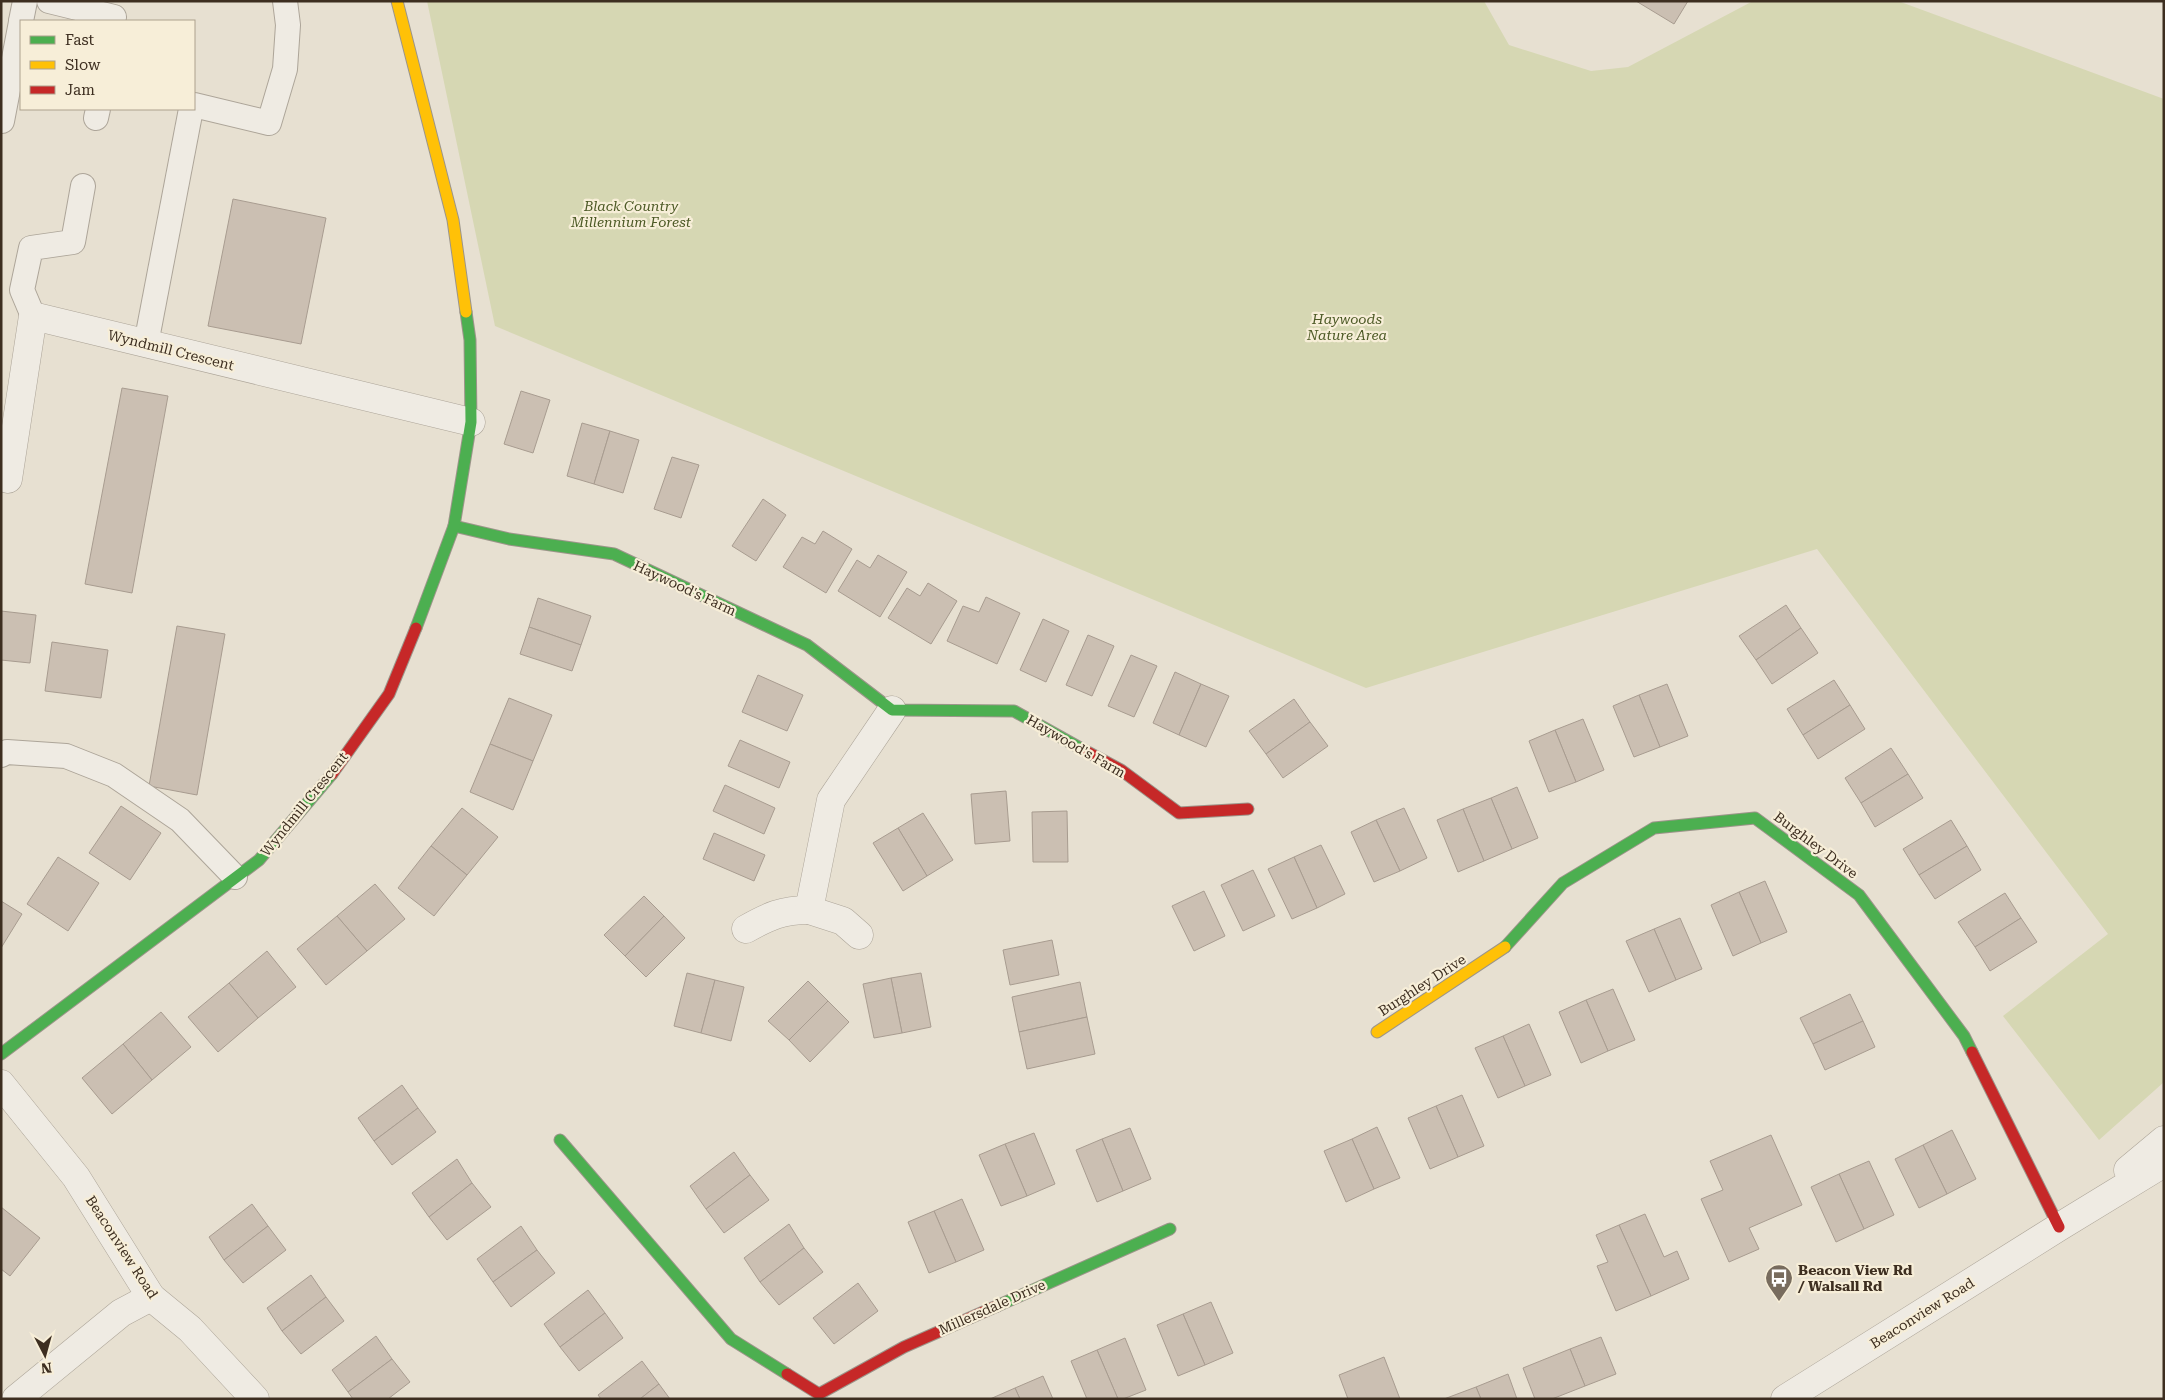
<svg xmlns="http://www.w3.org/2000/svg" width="2165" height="1400" font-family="'Roboto Serif',serif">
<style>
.green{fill:#d6d7b3}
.building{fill:#cbbfb2;stroke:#a89c90}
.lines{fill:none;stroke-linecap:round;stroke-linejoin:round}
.lane-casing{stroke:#ada599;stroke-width:26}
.street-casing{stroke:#ada599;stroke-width:29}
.fast-casing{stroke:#9c958a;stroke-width:13}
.slow-casing{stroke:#9c958a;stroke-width:13}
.jam-casing{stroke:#9c958a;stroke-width:13}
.lane{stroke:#efebe3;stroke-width:24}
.street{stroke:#efebe3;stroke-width:28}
.fast{stroke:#4caf50;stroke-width:11}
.slow{stroke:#ffc107;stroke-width:11}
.jam{stroke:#c62828;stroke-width:11}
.labels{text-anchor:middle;stroke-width:4.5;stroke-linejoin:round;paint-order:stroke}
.park-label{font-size:14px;font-style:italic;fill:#4d5a26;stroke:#f7eed8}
.street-label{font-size:14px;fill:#3d2e20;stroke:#f7eed8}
.poi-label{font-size:14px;font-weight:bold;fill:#3d2e20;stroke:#f7eed8;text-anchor:start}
</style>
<rect width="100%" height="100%" fill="#e7e0d1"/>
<polygon class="green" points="427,1 1484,1 1509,45 1591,71 1628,67 1753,1 1898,1 2164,99 2164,1082 2099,1140 2003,1016 2108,934 1817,549 1366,688 495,326"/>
<g class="building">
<polygon points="1636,1 1688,1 1674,24"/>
<polygon points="233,199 326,218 301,344 208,326"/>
<polygon points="122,388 168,396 132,593 85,584"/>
<polygon points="521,391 550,400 533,453 504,444"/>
<polygon points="582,423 610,431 594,484 567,476"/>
<polygon points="610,431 639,440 623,493 594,484"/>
<polygon points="672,457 699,465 681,518 654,509"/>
<polygon points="763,499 786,515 756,561 732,546"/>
<polygon points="823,531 852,549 826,593 783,567 802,537 815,544"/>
<polygon points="878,555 907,572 880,617 838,591 857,560 870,568"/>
<polygon points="928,583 957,601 931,644 888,618 907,588 920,596"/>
<polygon points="986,597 1020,613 997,664 947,641 963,606 979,612"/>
<polygon points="538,598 591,616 581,645 529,627"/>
<polygon points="1786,605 1801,628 1756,660 1739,636"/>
<polygon points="1,611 36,615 30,663 1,660"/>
<polygon points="1043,619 1069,631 1046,682 1020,670"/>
<polygon points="177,626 225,634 197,795 149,786"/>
<polygon points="529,627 581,645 572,671 520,654"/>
<polygon points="1801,628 1818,653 1772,684 1756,660"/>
<polygon points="1088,635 1114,646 1092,696 1066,685"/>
<polygon points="52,642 108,650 101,698 45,691"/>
<polygon points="1131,655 1157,666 1134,717 1108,706"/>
<polygon points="1175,672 1201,684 1179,735 1153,723"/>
<polygon points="758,675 803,695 787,731 742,712"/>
<polygon points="1834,680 1850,705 1803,735 1787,709"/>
<polygon points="1201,684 1229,696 1206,747 1179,735"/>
<polygon points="1667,684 1688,736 1660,747 1639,695"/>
<polygon points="1639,695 1660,747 1634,757 1613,706"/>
<polygon points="509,698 552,715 533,761 490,744"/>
<polygon points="1294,699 1310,722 1266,754 1249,731"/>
<polygon points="1850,705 1865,729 1818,759 1803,735"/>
<polygon points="1583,719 1604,770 1576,782 1555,730"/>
<polygon points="1310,722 1328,746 1283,778 1266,754"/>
<polygon points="1555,730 1576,782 1549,792 1529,741"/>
<polygon points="740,740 790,762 779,788 728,766"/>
<polygon points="490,744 533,761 513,810 470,792"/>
<polygon points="1891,748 1908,774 1861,803 1845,778"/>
<polygon points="1908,774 1923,798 1875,827 1861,803"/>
<polygon points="725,785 775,808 764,834 713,811"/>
<polygon points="1517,787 1538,838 1512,849 1491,798"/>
<polygon points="1006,791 1010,841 975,844 971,794"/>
<polygon points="1491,798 1512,849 1484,861 1463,809"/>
<polygon points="121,806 161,833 130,880 89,853"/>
<polygon points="462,808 498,837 467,875 431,846"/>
<polygon points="1404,808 1427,858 1400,871 1376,820"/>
<polygon points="1463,809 1484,861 1458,872 1437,820"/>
<polygon points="1067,811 1068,862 1033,862 1032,812"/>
<polygon points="923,813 953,860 927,876 898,828"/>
<polygon points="1376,820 1400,871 1374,882 1351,832"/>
<polygon points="1951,820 1967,846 1919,875 1903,849"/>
<polygon points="898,828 927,876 903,891 873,843"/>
<polygon points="714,833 765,855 754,881 703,859"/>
<polygon points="1321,845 1345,894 1317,908 1294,857"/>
<polygon points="431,846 467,875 434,916 398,888"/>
<polygon points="1967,846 1981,870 1935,899 1919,875"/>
<polygon points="58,857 99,883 68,931 27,904"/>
<polygon points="1294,857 1317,908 1292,919 1268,869"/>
<polygon points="1253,870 1275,916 1243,931 1221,885"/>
<polygon points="1765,881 1787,932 1761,943 1739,892"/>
<polygon points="375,884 405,919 367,951 337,916"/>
<polygon points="1204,891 1225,936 1194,951 1172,906"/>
<polygon points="1739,892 1761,943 1733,956 1711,905"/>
<polygon points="2005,893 2021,918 1975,947 1958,922"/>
<polygon points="644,896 664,916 625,956 604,935"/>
<polygon points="1,901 22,914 1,948"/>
<polygon points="337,916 367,951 326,985 297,949"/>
<polygon points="664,916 685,938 646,977 625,956"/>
<polygon points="1680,918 1702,969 1676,980 1654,929"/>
<polygon points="2021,918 2037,942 1990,971 1975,947"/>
<polygon points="1654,929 1676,980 1649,992 1626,941"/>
<polygon points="1052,940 1059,975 1010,985 1003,950"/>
<polygon points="267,951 296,987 258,1018 229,983"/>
<polygon points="687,973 715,980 701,1033 674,1026"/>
<polygon points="921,973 931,1027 902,1033 891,978"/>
<polygon points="891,978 902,1033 874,1038 863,984"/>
<polygon points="715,980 744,987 731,1041 701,1033"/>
<polygon points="808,981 828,1001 789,1040 768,1021"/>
<polygon points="1080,982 1087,1017 1019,1032 1012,997"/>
<polygon points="229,983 258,1018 218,1052 188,1017"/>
<polygon points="1613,989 1635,1040 1608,1051 1586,1000"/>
<polygon points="1850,994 1863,1021 1813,1044 1800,1018"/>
<polygon points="1586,1000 1608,1051 1581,1063 1559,1012"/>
<polygon points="828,1001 849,1022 810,1062 789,1040"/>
<polygon points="161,1012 191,1047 152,1080 123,1044"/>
<polygon points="1087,1017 1095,1054 1027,1069 1019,1032"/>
<polygon points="1863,1021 1875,1047 1825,1070 1813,1044"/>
<polygon points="1529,1024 1551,1075 1525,1086 1503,1036"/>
<polygon points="1503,1036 1525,1086 1498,1098 1475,1048"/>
<polygon points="123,1044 152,1080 112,1114 82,1078"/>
<polygon points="402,1085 418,1108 374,1141 358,1118"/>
<polygon points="1462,1095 1484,1146 1458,1157 1436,1106"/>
<polygon points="1436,1106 1458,1157 1430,1169 1408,1118"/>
<polygon points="418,1108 436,1132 392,1165 374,1141"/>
<polygon points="1377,1127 1400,1178 1374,1189 1352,1139"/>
<polygon points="1130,1128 1151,1179 1123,1191 1102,1139"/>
<polygon points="1952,1130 1976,1179 1947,1194 1923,1145"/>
<polygon points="1034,1133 1055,1184 1027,1196 1005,1144"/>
<polygon points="1771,1135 1802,1205 1749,1228 1759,1249 1729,1262 1701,1199 1723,1190 1710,1161"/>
<polygon points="1102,1139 1123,1191 1097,1202 1076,1150"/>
<polygon points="1352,1139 1374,1189 1346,1202 1324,1151"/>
<polygon points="1005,1144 1027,1196 1001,1206 979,1155"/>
<polygon points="1923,1145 1947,1194 1919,1208 1895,1159"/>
<polygon points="734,1152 750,1175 706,1209 690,1186"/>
<polygon points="457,1159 472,1183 429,1217 412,1193"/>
<polygon points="1869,1161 1894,1215 1864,1229 1839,1174"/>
<polygon points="1839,1174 1864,1229 1836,1242 1811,1187"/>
<polygon points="750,1175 769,1200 724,1233 706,1209"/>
<polygon points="472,1183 491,1207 447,1240 429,1217"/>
<polygon points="962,1199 984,1250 956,1262 934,1211"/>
<polygon points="252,1204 268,1226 224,1260 209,1237"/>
<polygon points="1,1207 40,1238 10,1276 1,1269"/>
<polygon points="934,1211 956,1262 929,1273 908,1222"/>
<polygon points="1645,1214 1664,1257 1677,1251 1689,1279 1651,1296 1619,1225"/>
<polygon points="789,1224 804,1248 760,1282 744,1258"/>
<polygon points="1619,1225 1651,1296 1616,1311 1597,1266 1608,1262 1596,1235"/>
<polygon points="268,1226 286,1250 243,1283 224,1260"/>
<polygon points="521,1226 537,1250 493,1282 477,1259"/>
<polygon points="804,1248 823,1272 779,1305 760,1282"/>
<polygon points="537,1250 555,1273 511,1307 493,1282"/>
<polygon points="311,1275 326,1297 282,1331 267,1308"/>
<polygon points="858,1283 878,1311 834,1344 813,1318"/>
<polygon points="588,1290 605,1313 560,1347 544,1324"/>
<polygon points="326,1297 344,1321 301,1354 282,1331"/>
<polygon points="1211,1302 1233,1353 1205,1365 1183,1314"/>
<polygon points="605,1313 623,1338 579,1371 560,1347"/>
<polygon points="1183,1314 1205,1365 1178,1376 1157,1325"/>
<polygon points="376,1336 392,1359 348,1392 332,1370"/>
<polygon points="1601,1337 1616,1374 1585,1386 1570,1349"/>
<polygon points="1125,1338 1146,1390 1123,1399 1118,1399 1097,1350"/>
<polygon points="1570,1349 1585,1386 1552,1399 1535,1399 1523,1368"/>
<polygon points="1097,1350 1118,1399 1087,1399 1071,1361"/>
<polygon points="1384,1357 1400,1399 1348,1399 1339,1375"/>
<polygon points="392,1359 410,1382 388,1399 353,1399 348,1392"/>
<polygon points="642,1361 659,1384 640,1399 601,1399 598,1395"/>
<polygon points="1508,1374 1517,1399 1481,1399 1476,1387"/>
<polygon points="1043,1376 1053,1399 1020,1399 1015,1388"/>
<polygon points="659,1384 670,1399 640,1399"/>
<polygon points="1476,1387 1481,1399 1444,1399"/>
<polygon points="1015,1388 1020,1399 990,1399"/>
</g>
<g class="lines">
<g class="lane-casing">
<g id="lane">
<polyline points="49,1 114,17 113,21"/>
<polyline points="21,21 25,1"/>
<polyline points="194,105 269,123 285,69 288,25 285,1"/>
<polyline points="96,118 98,109"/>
<polyline points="2,121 21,22"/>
<polyline points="33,316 22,290 31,248 73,242 83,186"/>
<polyline points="146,344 191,109"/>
<polyline points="1,755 7,752 66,756 114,775 180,820 235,877"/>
</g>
</g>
<g class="street-casing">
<g id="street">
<polyline points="8,479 33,316 471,422"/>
<path d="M746,929C769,916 782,910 809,910"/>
<polyline points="859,935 843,921 809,910 831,800 892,710"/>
<polyline points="1,1084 76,1177 151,1297 190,1329 255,1399"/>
<polyline points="2128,1170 2164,1140"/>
<polyline points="16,1399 121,1313 151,1297"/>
<polyline points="1785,1399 2059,1227 2164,1163"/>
</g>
</g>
<g class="fast-casing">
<g id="fast">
<polyline points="454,526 509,539 614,554 807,645 892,710 1014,711 1082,749"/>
<polyline points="416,628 454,526 471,422 470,340 466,312"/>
<polyline points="1505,947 1563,883 1654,828 1755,818 1859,895 1964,1036 1972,1052"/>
<polyline points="1,1054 259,860 332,774"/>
<polyline points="560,1140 731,1339 787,1374"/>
<polyline points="997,1306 1170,1229"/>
</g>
</g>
<g class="slow-casing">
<g id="slow">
<polyline points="397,1 453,220 466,312"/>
<polyline points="1377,1032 1505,947"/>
</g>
</g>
<g class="jam-casing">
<g id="jam">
<polyline points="1082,749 1121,770 1179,813 1248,809"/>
<polyline points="332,774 389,694 416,628"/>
<polyline points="1972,1052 2059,1227"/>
<polyline points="787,1374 819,1394 904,1347 997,1306"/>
</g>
</g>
<use href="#lane" class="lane"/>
<use href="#street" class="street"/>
<use href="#fast" class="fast"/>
<use href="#slow" class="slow"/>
<use href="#jam" class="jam"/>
</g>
<defs>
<g id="bus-pin" transform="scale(1.4375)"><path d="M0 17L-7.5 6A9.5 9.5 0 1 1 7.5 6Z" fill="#786c5e" stroke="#f7eed8"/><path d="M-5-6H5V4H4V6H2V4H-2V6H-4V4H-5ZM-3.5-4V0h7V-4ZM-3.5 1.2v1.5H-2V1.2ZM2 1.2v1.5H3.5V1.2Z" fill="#fff"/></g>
</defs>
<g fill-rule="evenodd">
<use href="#bus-pin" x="1779" y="1278"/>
</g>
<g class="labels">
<g class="park-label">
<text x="631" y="211">Black Country<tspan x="631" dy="16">Millennium Forest</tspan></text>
<text x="1347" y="324">Haywoods<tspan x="1347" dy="16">Nature Area</tspan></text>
</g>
<g class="street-label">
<text transform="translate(171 350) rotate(14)" y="5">Wyndmill Crescent</text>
<text transform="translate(685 588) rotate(25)" y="5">Haywood's Farm</text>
<text transform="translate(1076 746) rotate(30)" y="5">Haywood's Farm</text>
<text transform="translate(304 804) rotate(-51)" y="5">Wyndmill Crescent</text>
<text transform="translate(1816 845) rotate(37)" y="5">Burghley Drive</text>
<text transform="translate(1422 985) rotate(-33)" y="5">Burghley Drive</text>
<text transform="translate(122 1247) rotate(57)" y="5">Beaconview Road</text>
<text transform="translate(992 1307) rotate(-24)" y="5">Millersdale Drive</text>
<text transform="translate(1922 1313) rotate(-32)" y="5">Beaconview Road</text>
</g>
<g class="poi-label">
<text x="1798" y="1275">Beacon View Rd<tspan x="1798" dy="16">/ Walsall Rd</tspan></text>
</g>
</g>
<rect width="2165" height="1400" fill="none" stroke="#3d2e20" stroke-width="5"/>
<rect x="20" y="20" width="175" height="90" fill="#f7eed8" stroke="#ada18e"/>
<rect x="30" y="36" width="25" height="8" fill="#4caf50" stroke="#ada18e"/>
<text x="65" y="45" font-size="15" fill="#3d2e20">Fast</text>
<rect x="30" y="61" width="25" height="8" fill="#ffc107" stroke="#ada18e"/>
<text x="65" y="70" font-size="15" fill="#3d2e20">Slow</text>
<rect x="30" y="86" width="25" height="8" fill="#c62828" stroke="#ada18e"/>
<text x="65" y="95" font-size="15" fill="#3d2e20">Jam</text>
<g transform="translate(45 1355) rotate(174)" stroke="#f7eed8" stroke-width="4" paint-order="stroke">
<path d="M0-4L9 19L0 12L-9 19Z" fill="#3d2e20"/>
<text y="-8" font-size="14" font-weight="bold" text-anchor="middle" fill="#3d2e20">N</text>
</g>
</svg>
